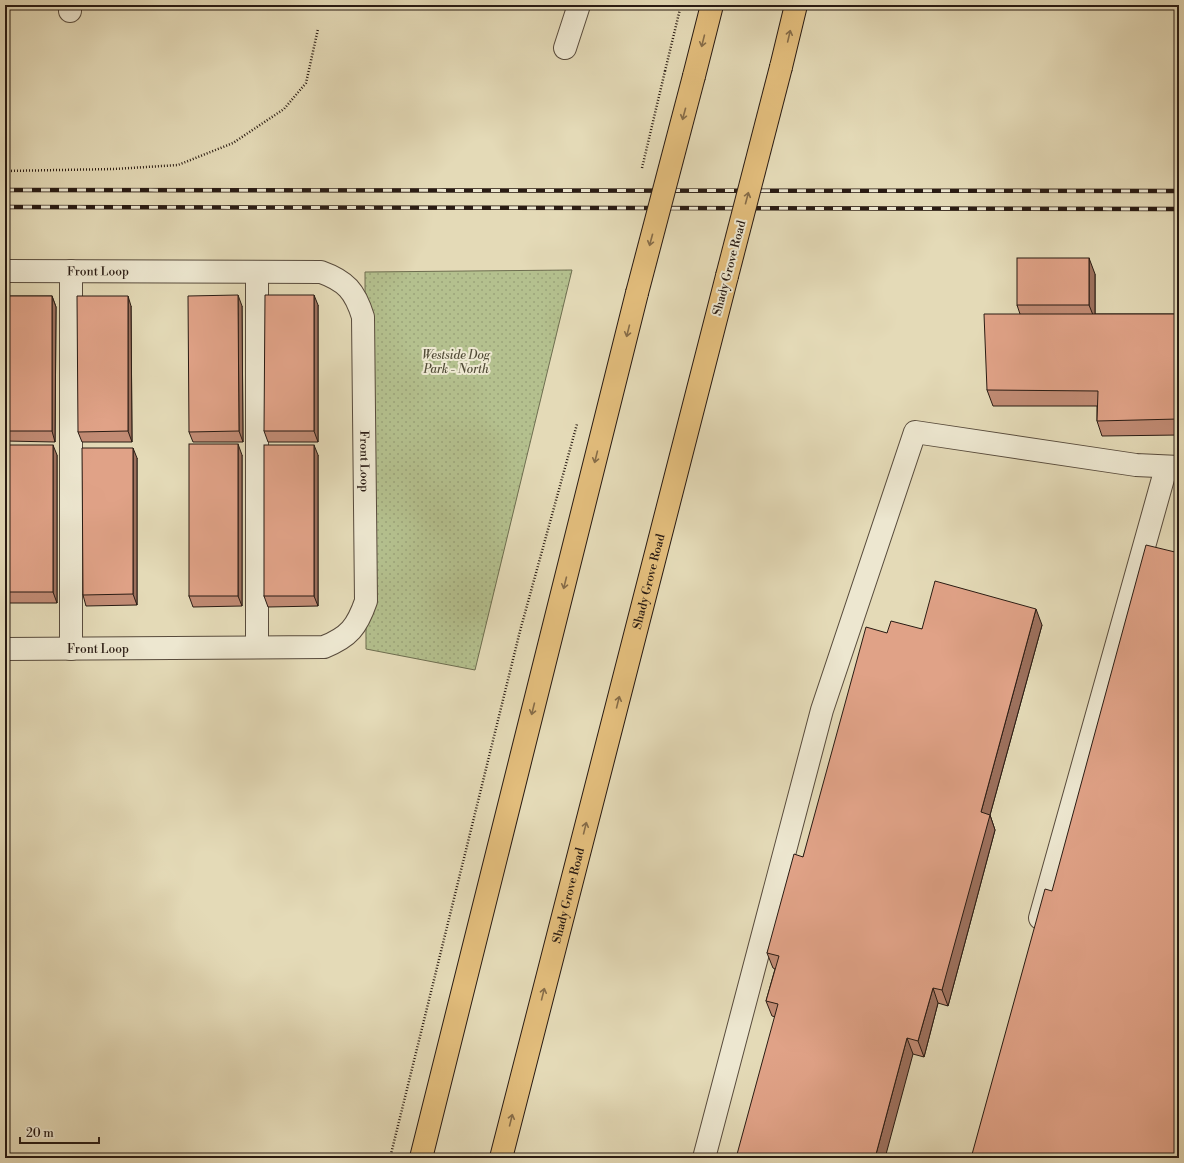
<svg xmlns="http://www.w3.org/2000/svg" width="1184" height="1163" font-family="'Libre Bodoni',serif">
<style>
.park{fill:url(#park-dots);stroke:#6e6e50}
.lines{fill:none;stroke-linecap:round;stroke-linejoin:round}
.minor-casing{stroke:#584b3c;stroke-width:24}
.major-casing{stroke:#291b13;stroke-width:24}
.path{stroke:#291b13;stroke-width:2.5;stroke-dasharray:1 2;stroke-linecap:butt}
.minor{stroke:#ede7d0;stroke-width:22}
.major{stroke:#e2bd7c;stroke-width:22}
.rail-casing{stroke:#291b13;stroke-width:4.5}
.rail{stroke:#ede7d0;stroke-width:3;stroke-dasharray:9;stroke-linecap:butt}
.major-bridge-casing{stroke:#291b13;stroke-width:24;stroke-linecap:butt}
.path-bridge{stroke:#291b13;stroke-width:2.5;stroke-dasharray:1 2;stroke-linecap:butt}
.major-bridge{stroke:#e2bd7c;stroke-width:22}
.wall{fill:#c18b74;stroke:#291b13}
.shaded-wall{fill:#9d715e;stroke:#291b13}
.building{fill:#e0a287;stroke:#291b13}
.oneway{stroke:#866c48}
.labels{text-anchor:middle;stroke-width:4;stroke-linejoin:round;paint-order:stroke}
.street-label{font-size:12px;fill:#291b13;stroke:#ede7d0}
.park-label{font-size:12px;font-style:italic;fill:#534d38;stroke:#ede7d0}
</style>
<defs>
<pattern id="park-dots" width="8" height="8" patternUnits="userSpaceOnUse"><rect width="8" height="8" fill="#b4c08e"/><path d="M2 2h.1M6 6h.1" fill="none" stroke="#9ba47a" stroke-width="1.8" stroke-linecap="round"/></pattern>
</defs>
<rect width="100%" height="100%" fill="#e4dab7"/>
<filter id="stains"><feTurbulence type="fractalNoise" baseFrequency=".005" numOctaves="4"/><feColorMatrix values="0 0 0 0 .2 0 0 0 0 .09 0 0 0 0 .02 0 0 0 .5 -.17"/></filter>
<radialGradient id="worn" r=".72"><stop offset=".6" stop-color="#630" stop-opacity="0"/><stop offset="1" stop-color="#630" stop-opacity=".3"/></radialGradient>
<polygon class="park" points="572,270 475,670 366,649 365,272"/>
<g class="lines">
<g class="minor-casing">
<g id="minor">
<polyline points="70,11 70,5"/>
<polyline points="565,48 579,5"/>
<path id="s1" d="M5,271L321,272C346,281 355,291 363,317L366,601C357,627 349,637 324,647L5,649"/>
<polyline points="71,271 71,649"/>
<polyline points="257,647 257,272"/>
<polyline points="1040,918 1166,468"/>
<polyline points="704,1158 822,710 915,432 1136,465 1179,467"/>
</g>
</g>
<g class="major-casing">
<g id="major">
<polyline points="781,67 796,5"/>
<polyline points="694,76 712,5"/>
<polyline points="421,1158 637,293"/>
<path id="s2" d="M501,1158L727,276"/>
</g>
</g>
<g class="path">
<polyline points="665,71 681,5"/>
<polyline points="5,171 114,169 178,165 233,143 284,109 306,83 318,29"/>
<polyline points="390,1158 520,631 577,424"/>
</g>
<use href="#minor" class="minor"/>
<use href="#major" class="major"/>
<g class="rail-casing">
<g id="rail">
<polyline points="5,190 1179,191"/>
<polyline points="5,207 1179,209"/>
</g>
</g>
<use href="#rail" class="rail"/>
<g class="major-bridge-casing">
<g id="major-bridge">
<polyline points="727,276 781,67"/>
<polyline points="637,293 694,76"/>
</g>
</g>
<polyline class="path-bridge" points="642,168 665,71"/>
<use href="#major-bridge" class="major-bridge"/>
</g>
<g class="wall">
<polygon points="1095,274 1095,314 1179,314 1179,435 1102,436 1097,421 1097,406 993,406 987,390 1020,314 1017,305"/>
<polygon points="5,296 52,296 56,307 55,442 6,441 5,438"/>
<polygon points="318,305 318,442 268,442 264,431"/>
<polygon points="131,306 132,442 82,442 78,432"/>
<polygon points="242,306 243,442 193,442 189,432"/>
<polygon points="5,445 57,455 57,603 6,603 5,599"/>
<polygon points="242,455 242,606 193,607 189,596"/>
<polygon points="318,455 318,606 268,607 264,596"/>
<polygon points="137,458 137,605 86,606 83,595"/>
<polygon points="1042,625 990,815 995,830 948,1006 938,1003 924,1057 772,1016 766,1001 775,969 773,968 767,953 887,633 922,629"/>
</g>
<g class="shaded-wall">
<polygon points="1089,258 1095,274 1095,320 1089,305"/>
<polygon points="238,295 242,306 243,442 239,431"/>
<polygon points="314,295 318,305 318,442 314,431"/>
<polygon points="52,296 56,307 55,442 52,431"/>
<polygon points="128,296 131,306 132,442 128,431"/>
<polygon points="1176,340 1179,350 1179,422 1178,419"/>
<polygon points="238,444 242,455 242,606 238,596"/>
<polygon points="53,445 57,455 57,603 53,592"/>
<polygon points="314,445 318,455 318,606 314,596"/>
<polygon points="133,448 137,458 137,605 133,594"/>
<polygon points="1036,609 1042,625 990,815 995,830 948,1006 942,990 981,812"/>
<polygon points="933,988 938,1003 924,1057 918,1041"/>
<polygon points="907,1038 913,1054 885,1158 875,1158"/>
</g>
<g class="building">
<rect x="1017" y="258" width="72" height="47"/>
<polygon points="238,295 239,431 189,432 188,296"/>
<polygon points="265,295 314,295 314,431 264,431"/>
<rect x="5" y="296" width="47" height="135"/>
<polygon points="77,296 128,296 128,431 78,432"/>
<polygon points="984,314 1179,314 1179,340 1176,340 1178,419 1097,421 1098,391 987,390"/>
<rect x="189" y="444" width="49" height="152"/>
<rect x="5" y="445" width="48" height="147"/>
<rect x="264" y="445" width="50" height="151"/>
<polygon points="82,448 133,448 133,594 83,595"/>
<polygon points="1146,545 1179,553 1179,1158 971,1158 1045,889 1052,891"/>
<polygon points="935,581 1036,609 981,812 990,815 942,990 933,988 918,1041 907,1038 875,1158 736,1158 778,1004 766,1001 779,956 767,953 794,854 803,857 866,627 887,633 891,621 922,629"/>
</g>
<defs><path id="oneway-shaft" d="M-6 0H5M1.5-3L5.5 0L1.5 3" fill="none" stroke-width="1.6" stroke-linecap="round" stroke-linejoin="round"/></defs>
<g class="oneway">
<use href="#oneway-shaft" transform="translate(789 36) rotate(-77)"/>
<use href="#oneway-shaft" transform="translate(703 41) rotate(104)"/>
<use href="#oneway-shaft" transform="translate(684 114) rotate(105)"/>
<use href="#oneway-shaft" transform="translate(747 198) rotate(-75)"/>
<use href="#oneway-shaft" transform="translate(651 240) rotate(105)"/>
<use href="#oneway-shaft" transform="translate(628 331) rotate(104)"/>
<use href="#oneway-shaft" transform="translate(596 457) rotate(104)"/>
<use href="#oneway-shaft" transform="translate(565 583) rotate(104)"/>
<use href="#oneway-shaft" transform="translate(618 702) rotate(-76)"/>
<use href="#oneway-shaft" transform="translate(533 709) rotate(104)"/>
<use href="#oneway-shaft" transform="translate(585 828) rotate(-76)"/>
<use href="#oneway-shaft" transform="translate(543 994) rotate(-76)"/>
<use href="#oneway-shaft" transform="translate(511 1120) rotate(-76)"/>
</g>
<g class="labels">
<g class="street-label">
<text transform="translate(729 268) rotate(-75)" y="4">Shady Grove Road</text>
<text dy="4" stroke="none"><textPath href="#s1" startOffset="93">Front Loop</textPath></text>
<text dy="4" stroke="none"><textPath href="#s1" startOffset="525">Front Loop</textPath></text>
<text dy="4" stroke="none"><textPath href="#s2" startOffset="595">Shady Grove Road</textPath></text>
<text x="98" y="653">Front Loop</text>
<text dy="4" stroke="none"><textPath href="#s2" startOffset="271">Shady Grove Road</textPath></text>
</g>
<g class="park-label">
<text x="456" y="359">Westside Dog<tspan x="456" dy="14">Park - North</tspan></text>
</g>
</g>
<rect width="1184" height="1163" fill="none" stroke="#e4dab7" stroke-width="20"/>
<rect x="6" y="6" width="1172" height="1151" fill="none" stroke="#291b13" stroke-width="2"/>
<rect x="10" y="10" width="1164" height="1143" fill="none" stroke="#291b13"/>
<path d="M20 1137v6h79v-6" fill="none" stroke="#291b13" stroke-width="2"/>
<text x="26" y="1137" font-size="12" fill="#291b13" stroke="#ede7d0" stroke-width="3" paint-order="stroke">20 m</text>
<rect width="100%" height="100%" filter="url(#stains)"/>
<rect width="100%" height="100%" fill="url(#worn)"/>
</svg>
